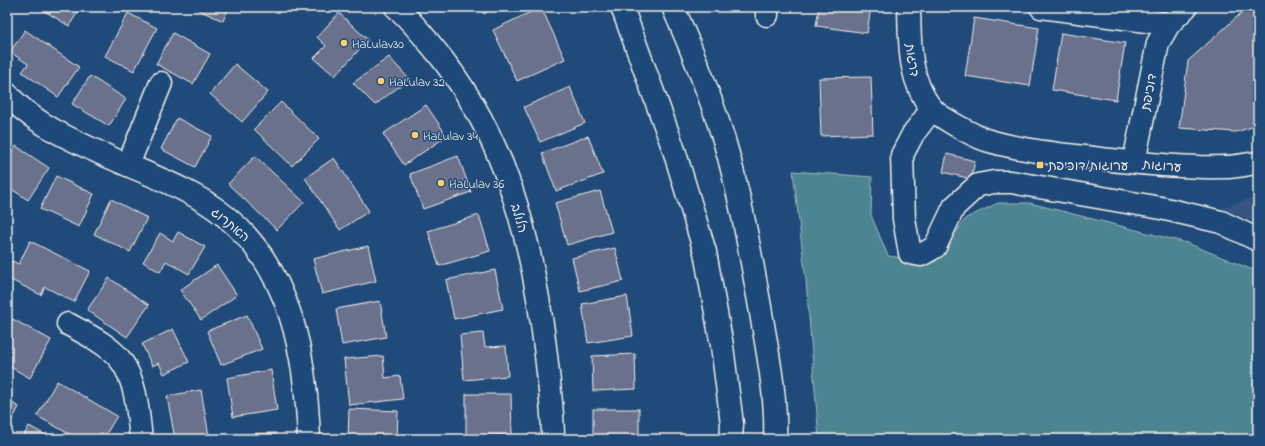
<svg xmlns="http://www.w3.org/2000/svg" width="1265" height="446" font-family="'Indie Flower','Playpen Sans Hebrew',sans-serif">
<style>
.built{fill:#365680}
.green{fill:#4e8491;stroke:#a1babc}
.building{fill:#6a718d;stroke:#f4f1e8}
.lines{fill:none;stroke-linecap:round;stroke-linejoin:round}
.minor-casing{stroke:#f4f1e8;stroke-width:25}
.major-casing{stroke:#f4f1e8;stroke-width:25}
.minor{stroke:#1f4a7a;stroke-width:22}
.major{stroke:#1f4a7a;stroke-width:22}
.poi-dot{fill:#ffd166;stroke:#1f4a7a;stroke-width:1.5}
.labels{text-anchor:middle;stroke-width:3;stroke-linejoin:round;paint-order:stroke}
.poi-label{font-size:13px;fill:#f4f1e8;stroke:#1f4a7a;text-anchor:start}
.street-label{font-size:13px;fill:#f4f1e8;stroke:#1f4a7a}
</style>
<rect width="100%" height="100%" fill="#1f4a7a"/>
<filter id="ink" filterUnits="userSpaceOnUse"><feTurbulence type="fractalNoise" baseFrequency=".025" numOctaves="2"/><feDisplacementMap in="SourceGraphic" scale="8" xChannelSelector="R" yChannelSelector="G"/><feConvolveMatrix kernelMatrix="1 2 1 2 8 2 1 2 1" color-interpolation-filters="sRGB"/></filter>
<g filter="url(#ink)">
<polygon class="built" points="1258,196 1258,223 1222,208"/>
<polygon class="green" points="793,171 872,177 871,215 888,256 935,262 966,218 998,203 1030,203 1187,243 1258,272 1258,439 819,439 806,281"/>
<g class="building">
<polygon points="38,7 81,7 69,26"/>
<polygon points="192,7 229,7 223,21"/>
<polygon points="480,7 495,7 484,14"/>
<polygon points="541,7 565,59 517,81 493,30"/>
<polygon points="819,7 871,7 867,33 816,26"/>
<polygon points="1248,7 1258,7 1258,125 1236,132 1179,128 1188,61"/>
<polygon points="128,13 157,28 134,71 105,56"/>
<polygon points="339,13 368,40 335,76 314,58 326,46 317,37"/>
<polygon points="974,18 1039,28 1030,86 965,76"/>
<polygon points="25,30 79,67 58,97 22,72 28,64 10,52"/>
<polygon points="173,33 210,54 193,84 156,64"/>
<polygon points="1061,33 1125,43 1116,100 1052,90"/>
<polygon points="389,57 409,79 375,105 353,83"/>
<polygon points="235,64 268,92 242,122 210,94"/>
<polygon points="90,76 126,99 109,126 72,104"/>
<polygon points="871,77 873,134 821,136 819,78"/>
<polygon points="570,87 585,123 540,142 524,107"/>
<polygon points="281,102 319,139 292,166 254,129"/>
<polygon points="426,105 447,136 404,165 383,134"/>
<polygon points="177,118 212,136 195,167 161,149"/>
<polygon points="588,136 603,174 556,191 542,153"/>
<polygon points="16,146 49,168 28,200 7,186 7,160"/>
<polygon points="947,154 975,161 971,179 943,172"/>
<polygon points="255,156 304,202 277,230 228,184"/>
<polygon points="458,156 471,192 423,209 410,174"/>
<polygon points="334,158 369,211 340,230 305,178"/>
<polygon points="56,176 94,194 79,227 40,209"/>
<polygon points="600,191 612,232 567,245 555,203"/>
<polygon points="111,199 147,218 130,252 94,234"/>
<polygon points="479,215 490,251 439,266 428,231"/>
<polygon points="178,232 205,247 189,274 166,261 160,272 143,262 160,233 173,241"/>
<polygon points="30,241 90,271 74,302 45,287 41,295 7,278 7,270 12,261 19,264"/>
<polygon points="368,246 376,281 322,294 313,259"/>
<polygon points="615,248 623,281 580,291 572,258"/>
<polygon points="217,265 237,295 201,320 180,290"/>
<polygon points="495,270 503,309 454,319 446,280"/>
<polygon points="109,278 149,305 127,337 87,310"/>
<polygon points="627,296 633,336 588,343 582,304"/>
<polygon points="380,301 386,337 342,345 336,309"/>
<polygon points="247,315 262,349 221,365 207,331"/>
<polygon points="7,316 51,340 30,378 7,365"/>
<polygon points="173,329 189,362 164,374 159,363 152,366 142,344"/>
<polygon points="483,333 485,347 506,346 508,376 464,380 460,335"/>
<polygon points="635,354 636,389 593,391 592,356"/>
<polygon points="383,356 385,378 400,376 403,399 349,405 344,359"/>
<polygon points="271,370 277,410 233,417 227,378"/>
<polygon points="57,381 117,416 103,439 78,439 37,416"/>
<polygon points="201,390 209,436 195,439 175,439 167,396"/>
<polygon points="466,394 511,394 512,435 466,436"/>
<polygon points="7,400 19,407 7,429"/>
<polygon points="349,409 398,411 397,439 348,439"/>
<rect x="593" y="409" width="46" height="30"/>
<polygon points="29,426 53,439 22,439"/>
<polygon points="276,433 276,439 235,439 234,434"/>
</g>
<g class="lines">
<g class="minor-casing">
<g id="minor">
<path d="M396,7C409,18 420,32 431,45C506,133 533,242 546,355C549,383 553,411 553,439"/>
<path d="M909,7C910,42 908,79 931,108C939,117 974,136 986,140C1026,152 1069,155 1111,160C1149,164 1187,168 1225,167C1236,167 1247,164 1258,163"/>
<polyline points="1041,7 1169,24"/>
<polyline points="767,15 767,7"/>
<path d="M7,94C33,124 74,141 109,157C147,174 194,190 225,216C292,270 306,358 309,439"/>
<polyline points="932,109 913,134 902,155 904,219 910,253 921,255 935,247 954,207 978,185 994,182 1011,182 1161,208 1221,222 1258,240"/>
<polyline points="1134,162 1158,43 1169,24 1186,7"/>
<polyline points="128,165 161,83"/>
<path d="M68,324C86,334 110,345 122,362C137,384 138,414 141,439"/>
</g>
</g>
<g class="major-casing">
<g id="major">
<polyline points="622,7 674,150 705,252 722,346 732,424 731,439"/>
<path d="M673,7C692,50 710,95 724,140C740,194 750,251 760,307C767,349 777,396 775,439"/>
</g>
</g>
<use href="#minor" class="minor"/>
<use href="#major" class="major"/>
</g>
</g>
<g class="poi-dot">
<circle cx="344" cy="43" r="4"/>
<circle cx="381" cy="81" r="4"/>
<circle cx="415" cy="135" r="4"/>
<rect x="1036" y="161" width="8" height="8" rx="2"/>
<circle cx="441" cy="183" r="4"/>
</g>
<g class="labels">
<g class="poi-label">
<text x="352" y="48">HaLulav30</text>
<text x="389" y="86">HaLulav 32</text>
<text x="423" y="140">HaLulav 34</text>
<text x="1048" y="170">ערוגות/דוכיפת</text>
<text x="449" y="188">HaLulav 36</text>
</g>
<g class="street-label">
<text transform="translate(913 60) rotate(81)" y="5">דרגות</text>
<text transform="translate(1148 92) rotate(-79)" y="5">דוכיפת</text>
<text transform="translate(1162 165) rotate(5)" y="5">ערוגות</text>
<text transform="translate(520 218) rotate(73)" y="5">הלולב</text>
<text transform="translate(231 224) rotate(40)" y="5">האתרוג</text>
</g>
</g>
<rect width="1265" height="446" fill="none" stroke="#1f4a7a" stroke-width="24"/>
<rect x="12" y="12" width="1241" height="422" fill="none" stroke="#f4f1e8" stroke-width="1.5" filter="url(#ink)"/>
</svg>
